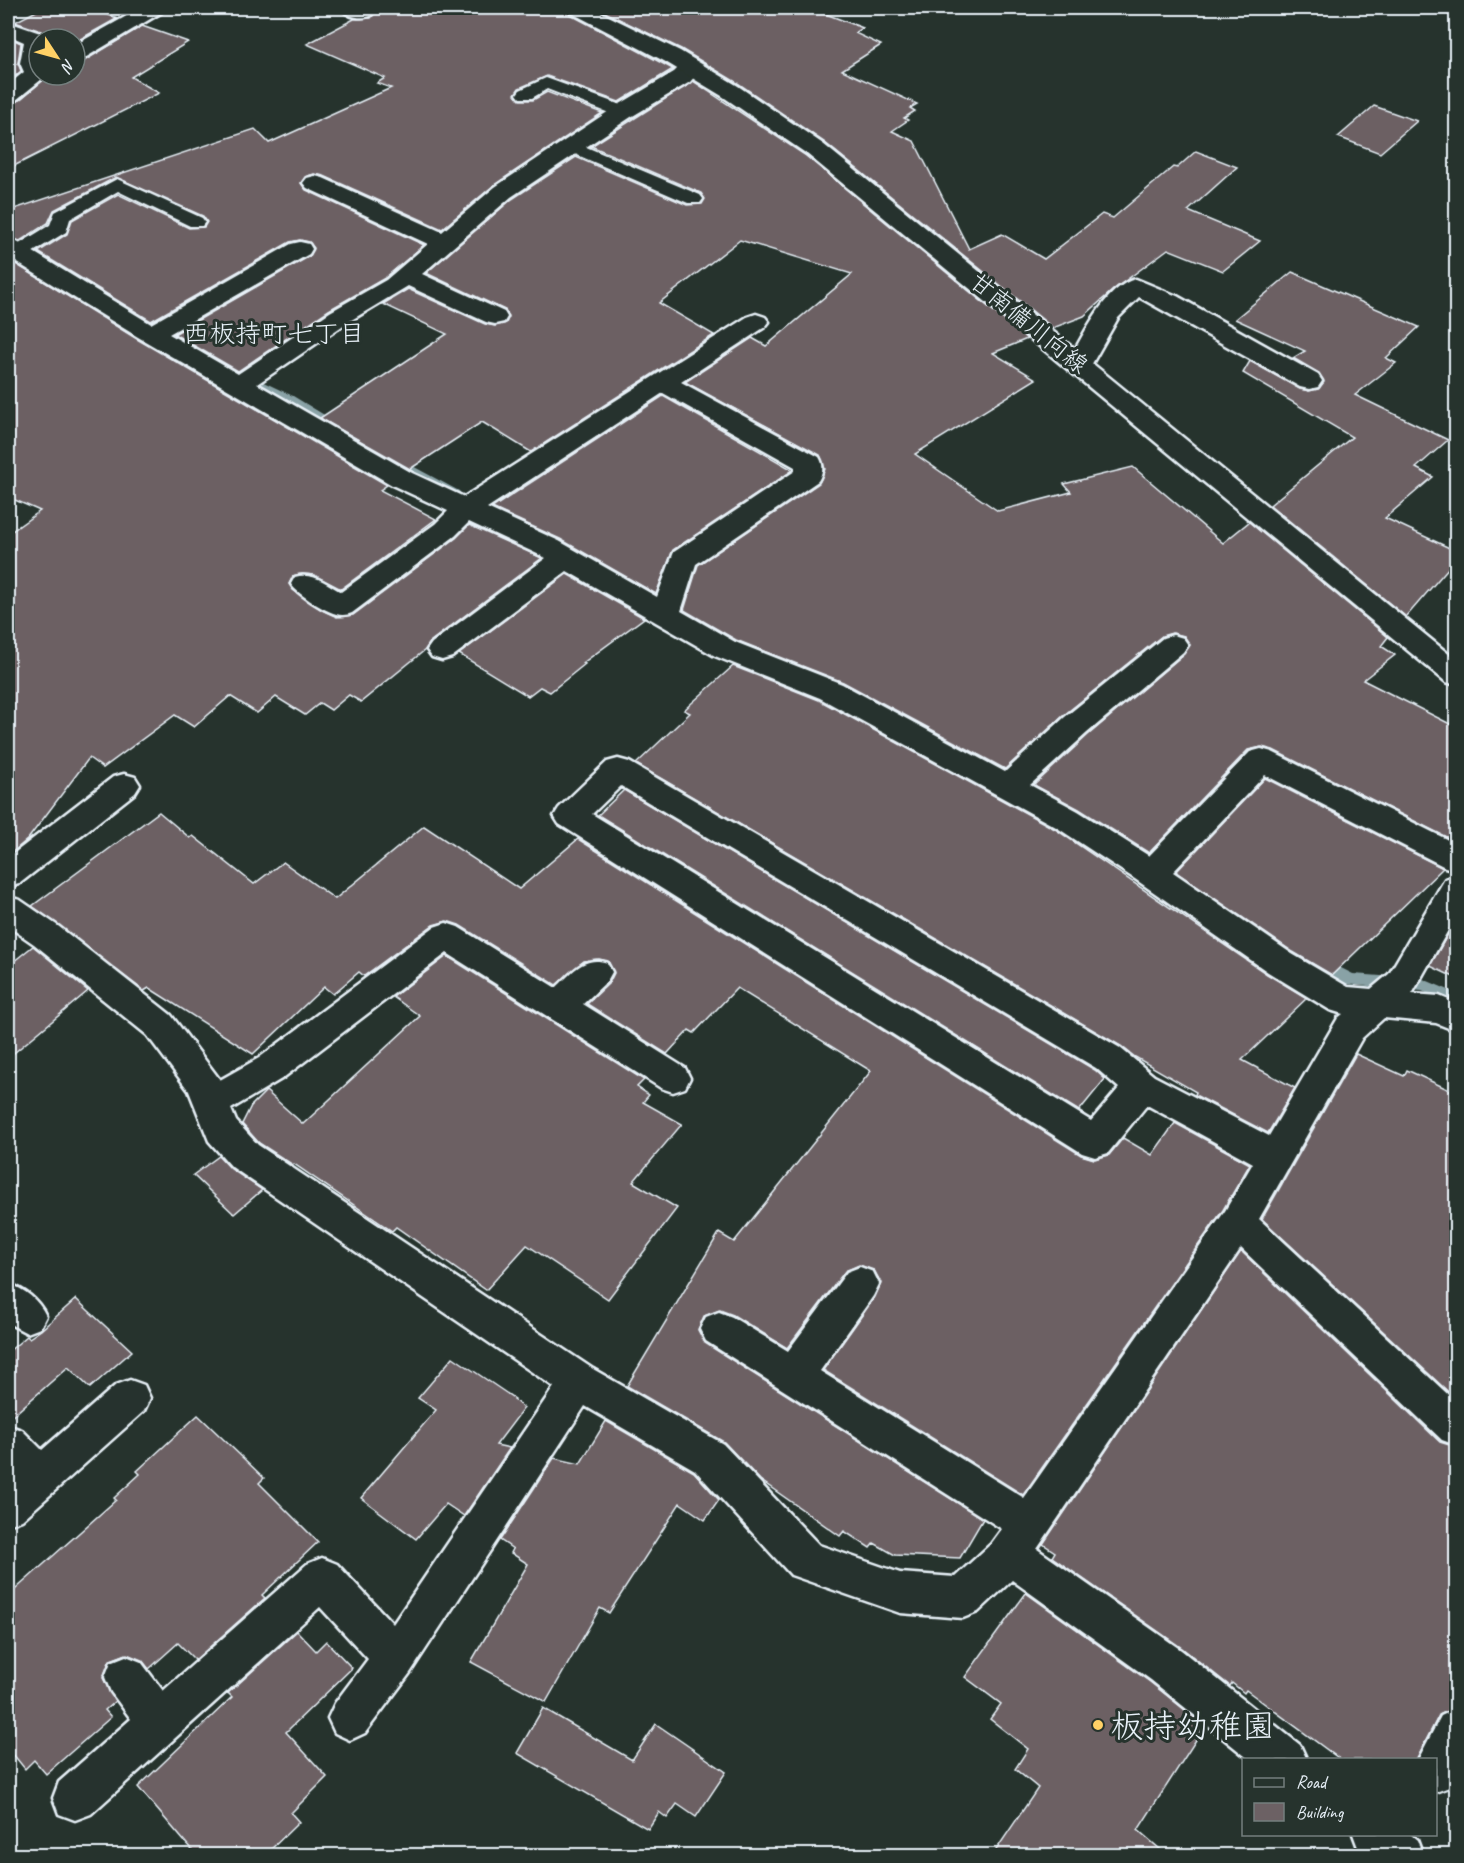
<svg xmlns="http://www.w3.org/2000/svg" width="1464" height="1863" font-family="Caveat,'Klee One',sans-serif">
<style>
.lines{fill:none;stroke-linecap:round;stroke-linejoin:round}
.stream{fill:#89a2a6;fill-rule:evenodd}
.building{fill:#6c6164;stroke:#e8f1f8;stroke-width:1.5}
.lane-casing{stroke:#e8f1f8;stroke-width:4}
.street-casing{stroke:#e8f1f8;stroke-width:5}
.secondary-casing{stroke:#e8f1f8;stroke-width:5}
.lane{fill:#26332d;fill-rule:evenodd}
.street{fill:#26332d;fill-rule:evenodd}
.secondary{fill:#26332d;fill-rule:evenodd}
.poi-dot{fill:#ffd166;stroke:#26332d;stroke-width:2}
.labels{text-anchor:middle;stroke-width:6;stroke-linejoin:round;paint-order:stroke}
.far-street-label{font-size:24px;fill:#e8f1f8;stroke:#26332d}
.far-neighbourhood-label{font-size:26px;fill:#e8f1f8;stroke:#26332d}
.near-poi-label{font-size:33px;fill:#e8f1f8;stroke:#26332d;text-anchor:start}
</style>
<rect width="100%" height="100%" fill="#26332d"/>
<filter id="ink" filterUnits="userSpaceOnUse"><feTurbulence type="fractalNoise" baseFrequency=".0167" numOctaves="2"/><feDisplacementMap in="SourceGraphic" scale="12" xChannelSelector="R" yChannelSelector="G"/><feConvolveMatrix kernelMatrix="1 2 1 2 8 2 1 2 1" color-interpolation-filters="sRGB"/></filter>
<g filter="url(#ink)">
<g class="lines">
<g class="stream">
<polygon points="39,50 39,59 12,88 8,89 8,81"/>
<polygon points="8,255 54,278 56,280 50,283 46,282 8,262"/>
<polygon points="240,371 293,396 344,427 338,431 334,430 236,378 234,375"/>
<polygon points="392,455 459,491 461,494 459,497 451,497 388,462 386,459"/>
<polygon points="491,506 570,541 670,601 668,604 658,604 562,547 487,513 485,510 487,507"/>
<path d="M755,646C841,671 917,717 994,760L996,764L994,768H984L887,712L802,671L750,654L748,651Z"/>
<polygon points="1261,928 1353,974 1423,979 1456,993 1456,1005 1422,991 1346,984 1256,938 1253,934 1256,930"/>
</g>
</g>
<g class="building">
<polygon points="42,8 86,8 118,18 75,42 75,39 48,39 44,32 15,22"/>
<polygon points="374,8 565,8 569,14 673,69 619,102 547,76 519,88 515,94 520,100 533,100 547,92 602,113 494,185 442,229 324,176 314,174 305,177 301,183 306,190 424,245 385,278 329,310 238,371 174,334 310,256 314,248 309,242 300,240 290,242 151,321 38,252 67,234 72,220 118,194 189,228 204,227 207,222 203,216 116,177 54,210 48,223 20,241 8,238 8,211 255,129 269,143 391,88 377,83 385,78 307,44 354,19 371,18 376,12"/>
<polygon points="596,8 810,8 863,28 855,33 881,45 842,70 917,104 910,108 915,111 904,118 908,120 892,131 914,141 969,249 1002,234 1044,259 1102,214 1113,218 1173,167 1177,168 1196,151 1237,167 1188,211 1260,241 1223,271 1168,249 1113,290 1084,316 1053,328 824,142 739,84 681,49"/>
<polygon points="142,26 188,42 131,77 159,93 8,169 8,104 17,102 49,75 75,75 75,62 84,61"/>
<polygon points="8,37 21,43 18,63 21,71 8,82"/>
<polygon points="693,81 806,156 1027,339 993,353 1036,379 915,454 998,511 1071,492 1064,484 1133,467 1223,543 1249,522 1388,637 1381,646 1395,655 1363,680 1456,727 1456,842 1273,750 1262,747 1248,750 1149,853 1079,809 1034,785 1088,735 1184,654 1190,645 1184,636 1172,633 1162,636 1064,715 1005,769 843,682 736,640 684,610 698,565 819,483 825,469 820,455 685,382 752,338 766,346 852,274 740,240 659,303 714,335 531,452 482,422 410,469 320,418 447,334 383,304 408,289 485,324 495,326 506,323 509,316 505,310 426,273 512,199 576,157 687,205 702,204 705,199 701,193 591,146"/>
<polygon points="1374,106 1417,121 1380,153 1338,137"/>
<polygon points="8,259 137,339 387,485 380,490 436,519 341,589 314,575 302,574 293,576 289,584 293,590 322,610 337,617 353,615 456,538 469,525 542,558 431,641 425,650 361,702 349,695 331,710 320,703 305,715 276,697 257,713 230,696 194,727 175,715 103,768 89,758 28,839 8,856 8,534 40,511 8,497"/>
<polygon points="1292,272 1419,327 1386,358 1396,363 1355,395 1448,440 1416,468 1433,477 1385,518 1456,551 1456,559 1406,617 1270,505 1352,437 1243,373 1250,361 1300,389 1309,391 1318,389 1324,382 1319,373 1293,358 1305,351 1235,319"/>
<polygon points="663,396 793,470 673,550 656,594 560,539 492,508"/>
<polygon points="567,574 644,618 583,663 585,664 550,692 540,687 528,696 459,654"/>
<polygon points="733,666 819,700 1055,829 1267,974 1307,998 1242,1060 1295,1088 1268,1133 1195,1095 1196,1092 1135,1057 1121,1046 636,764 690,713 684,710"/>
<polygon points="1265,778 1443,868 1332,975 1293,952 1176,872"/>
<polygon points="624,790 1095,1070 1105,1079 1079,1111 598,815"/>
<polygon points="159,812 190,838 193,836 254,884 283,862 335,899 424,826 519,889 578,839 1081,1155 1094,1159 1109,1155 1123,1138 1152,1155 1175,1123 1250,1164 1223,1210 1023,1495 823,1370 875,1297 881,1283 874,1270 859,1265 845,1271 787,1348 733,1315 720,1310 704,1316 698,1330 705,1343 983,1519 960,1558 895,1555 874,1543 870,1548 844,1531 840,1536 760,1480 724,1442 627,1386 719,1233 734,1242 871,1071 737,988 694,1033 689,1030 667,1054 587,1004 609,983 614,973 608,961 599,959 584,961 556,985 459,925 447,921 433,925 364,976 359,972 333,994 324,987 253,1054 149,988 144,991 32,906"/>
<polygon points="1456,920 1456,978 1430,966"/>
<polygon points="33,946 88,991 8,1058 8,966"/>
<polygon points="447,956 644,1080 637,1087 649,1095 643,1102 682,1124 633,1182 677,1208 608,1299 527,1245 486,1290 396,1227 392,1231 294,1164 293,1165 259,1143 242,1124 251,1106 266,1091 303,1124 420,1016 393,997"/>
<polygon points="1356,1054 1404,1076 1407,1070 1456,1093 1456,1399 1262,1219"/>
<polygon points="219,1156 231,1169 262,1190 234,1214 193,1175"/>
<polygon points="1241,1251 1440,1442 1456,1447 1456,1707 1439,1715 1416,1760 1341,1760 1246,1690 1244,1693 1232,1683 1230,1686 1182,1648 1052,1557 1055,1552 1043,1544"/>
<polygon points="76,1299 132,1351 90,1388 68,1367 8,1420 8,1352 27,1336 29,1338 41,1330"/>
<polygon points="453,1357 515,1399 514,1400 524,1408 496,1445 510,1448 464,1516 446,1504 416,1539 361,1498 436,1410 418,1398"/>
<polygon points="198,1415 264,1478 259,1483 318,1542 262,1595 265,1598 195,1660 178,1643 149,1669 142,1660 127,1654 110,1660 103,1678 115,1701 105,1710 111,1717 46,1774 34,1760 25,1769 8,1748 8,1596 116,1500 114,1498 140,1474 137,1471"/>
<polygon points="606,1421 694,1472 719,1500 705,1520 680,1503 609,1613 600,1608 546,1702 471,1662 528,1564 511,1553 513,1549 500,1540 554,1458 580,1464"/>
<polygon points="1026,1593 1150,1682 1205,1726 1138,1830 1168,1856 992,1856 1038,1788 1015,1769 1028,1749 990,1719 1001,1704 965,1677"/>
<polygon points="297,1631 316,1651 326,1641 352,1668 286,1732 327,1777 291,1813 299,1822 264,1856 197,1856 138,1787 232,1697 228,1693"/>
<polygon points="543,1708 632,1760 656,1724 726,1772 696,1817 677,1804 667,1818 659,1812 648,1829 517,1753"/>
</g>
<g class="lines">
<g class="lane-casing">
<g id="lane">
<polygon points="546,78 629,108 632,112 629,116 617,116 547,89 532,98 520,98 517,94 520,90"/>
<polygon points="572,141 700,195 703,199 700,203 688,203 566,150 563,146 566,142"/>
<polygon points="117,179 202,218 205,222 202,226 190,226 118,191 70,219 66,232 25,257 11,257 9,253 11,249 50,225 55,212"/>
</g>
</g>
<g class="street-casing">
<g id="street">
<polygon points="141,8 165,8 162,12 83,59 75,60 75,45"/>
<path d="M341,8H370L374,12L370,16C361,19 347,17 341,8Z"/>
<polygon points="8,22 43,34 46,39 39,39 39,75 47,75 16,100 8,102 8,85 24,72 20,63 24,42 8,35"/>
<path d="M691,61L699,63L702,68L690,82L631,117L511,197L422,274L504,312L507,317L504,322L495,324L486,322L408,286L348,322L257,384L412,473L464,497L747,317L756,314L765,317L769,322L765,327L681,382L819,457C824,465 823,473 818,481L696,564L681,611L735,642L842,684L1005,772L1065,717L1163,638L1173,635L1183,638L1188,645L1183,652L1087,733L1030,785L1078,811L1149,856L1250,752L1261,749L1272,752L1456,844V870L1445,867L1265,775L1173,872L1292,954L1348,987L1371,989L1389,974L1445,879L1456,876V916L1412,994L1439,996L1456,1003V1031L1436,1023L1384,1018L1362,1038L1259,1219L1456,1402V1445L1442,1440L1241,1248L1037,1549L1181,1650L1300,1745L1307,1760H1250L1151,1680L1012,1580L978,1612L963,1618L900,1613L791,1575L695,1470L585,1406L410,1673L365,1733L350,1740L335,1733L328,1718L335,1703L368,1659L320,1607L91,1814L75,1820L59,1814L53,1798L59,1782L131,1719L111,1692L105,1677L111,1662L126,1656L141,1662L163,1691L307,1564L322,1558L337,1564L393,1624L554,1387L232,1167L209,1141L189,1091L147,1035L34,944L8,926V897L20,900L58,926L171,1015L220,1080L259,1058L434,927L446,923L458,927L556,988C572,973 584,955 607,963L612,972L607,981L583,1004L685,1068L690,1078L685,1088L673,1092L661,1088L447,953L283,1078L231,1109L236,1121L258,1145L593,1369L723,1444L819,1545L900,1573L955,1577L991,1544L1002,1529L706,1341L700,1329L706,1317L719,1312L732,1317L788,1351L847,1272L860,1267L873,1272L879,1284L873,1296L820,1371L1024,1498L1225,1211L1253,1163L1147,1105L1108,1153L1095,1157L1082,1153L559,824L554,816L559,808L607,762L618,759L629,762L1120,1048L1154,1076L1269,1136L1338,1018L1343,1014L1330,1010L1268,972L1135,879L1056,827L820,698L715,656L567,571L452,657L442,660L432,657L427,650L432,643L546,558L469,522L455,536L352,613C349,614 346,615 343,615C331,616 297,594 291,584L295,577C313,572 326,584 341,592L435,524L448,511L392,485L138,337L8,257V240L17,242L151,324L291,244L300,242L309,244L312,249L309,254L169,334L238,374L330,312L386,280L428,244L307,188L303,183L307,178L315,176L323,178L442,232L495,187L615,107L674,72L683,63ZM663,393L795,467V471L674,552L657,597L559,541L487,508ZM621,786L1096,1068L1119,1088L1091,1121L592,814Z"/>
<path d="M1136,279L1177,296L1318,375L1322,381L1318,387L1309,389L1300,387L1139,297L1118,318L1089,369L1080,372L1071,369L1067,364C1082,338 1105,286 1136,279Z"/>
<polygon points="124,774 135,777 140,785 135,793 19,884 8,887 8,858 113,777"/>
<path d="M8,1283C25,1290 38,1299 46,1316L40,1328L27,1333L8,1323Z"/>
<polygon points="130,1380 144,1385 150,1398 144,1411 22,1520 8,1525 8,1480 13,1475 8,1470 8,1425 22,1430 42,1450 116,1385"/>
<polygon points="1456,1709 1456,1776 1452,1786 1436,1792 1436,1760 1418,1760 1441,1716"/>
<polygon points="1353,1834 1410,1834 1417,1840 1423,1856 1366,1856 1359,1850"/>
</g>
</g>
<g class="secondary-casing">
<polygon id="secondary" points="567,8 592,8 680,51 738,86 823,144 1456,660 1456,685 1446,682 807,154 722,96 664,61 570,12"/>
</g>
<use href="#lane" class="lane"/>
<use href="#street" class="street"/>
<use href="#secondary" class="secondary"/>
</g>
</g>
<circle class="poi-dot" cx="1098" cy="1725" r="6"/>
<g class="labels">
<g class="far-street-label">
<text transform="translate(1029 323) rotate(39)" y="8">甘南備川向線</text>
</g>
<g class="far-neighbourhood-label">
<text x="274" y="342">西板持町七丁目</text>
</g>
<g class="near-poi-label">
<text x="1110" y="1737">板持幼稚園</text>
</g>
</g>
<rect width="1464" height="1863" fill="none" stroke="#26332d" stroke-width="30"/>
<rect x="15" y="15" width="1434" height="1833" fill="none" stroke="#e8f1f8" stroke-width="2" filter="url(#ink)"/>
<rect x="1242" y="1758" width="195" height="78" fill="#26332d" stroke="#747f7e" stroke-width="1.5"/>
<rect x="1254" y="1778" width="30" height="9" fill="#26332d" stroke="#747f7e" stroke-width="1.5"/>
<text x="1296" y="1788" font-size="18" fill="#e8f1f8">Road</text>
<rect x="1254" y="1803" width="30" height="18" fill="#6c6164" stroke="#747f7e" stroke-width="1.5"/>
<text x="1296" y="1818" font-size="18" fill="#e8f1f8">Building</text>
<g transform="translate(57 57) rotate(126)"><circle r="28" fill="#26332d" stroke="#747f7e" stroke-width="1.5"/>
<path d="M0-4.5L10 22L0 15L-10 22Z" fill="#ffd166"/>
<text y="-9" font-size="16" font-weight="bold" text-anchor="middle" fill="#e8f1f8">N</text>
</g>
</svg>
